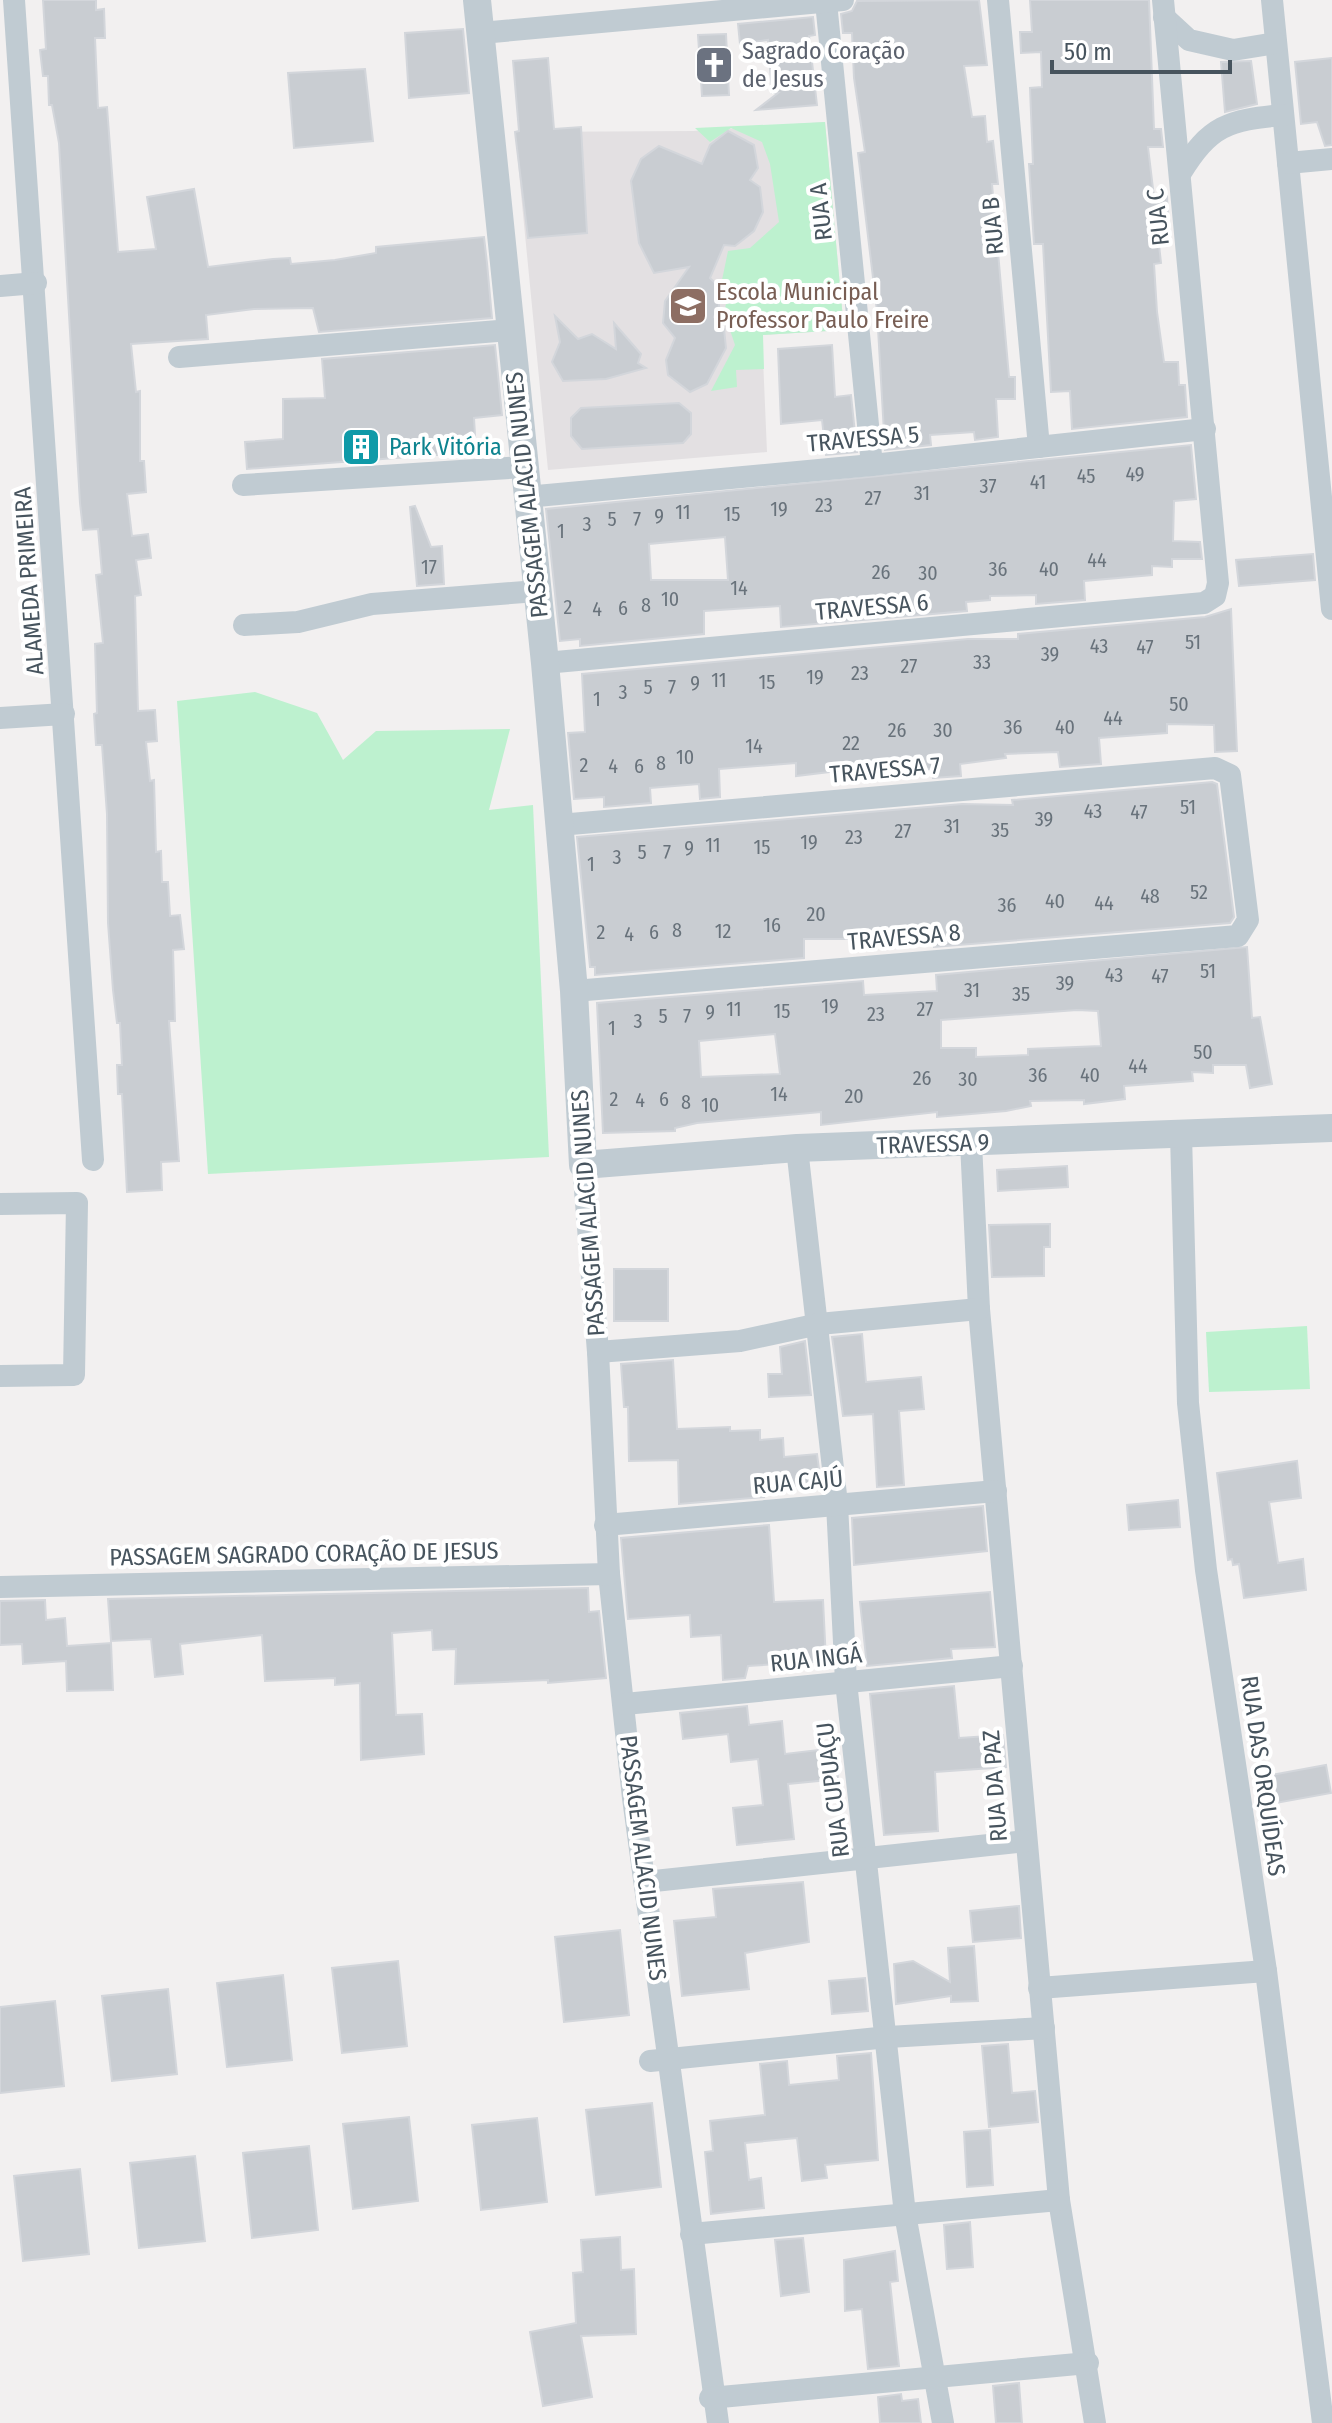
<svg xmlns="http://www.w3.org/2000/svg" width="1332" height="2423" font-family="'Fira Sans Condensed',sans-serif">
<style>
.education{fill:#e3e0e2}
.green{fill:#bdf1cf}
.building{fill:#c9cdd2;stroke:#d3d6db;stroke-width:2;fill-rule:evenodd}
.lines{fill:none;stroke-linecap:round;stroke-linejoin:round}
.minor{stroke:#c0cbd2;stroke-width:22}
.tertiary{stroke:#c0cbd2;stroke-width:28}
.labels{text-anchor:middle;stroke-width:8;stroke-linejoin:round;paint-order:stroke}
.number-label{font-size:20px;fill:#68727b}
.worship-label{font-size:24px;fill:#5b616d;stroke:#fff;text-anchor:start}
.street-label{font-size:24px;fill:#47545e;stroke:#fff}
.education-label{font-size:24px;fill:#785e54;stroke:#fff;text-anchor:start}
.culture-label{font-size:24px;fill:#0d838f;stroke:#fff;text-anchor:start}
</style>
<rect width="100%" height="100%" fill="#f2f0f0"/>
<polygon class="education" points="825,122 844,330 762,335 767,452 548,470 515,132 693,131"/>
<g class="green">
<polygon points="825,122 844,330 763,335 764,369 736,370 737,387 711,391 735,345 724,312 728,296 722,280 728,251 750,248 779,222 770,164 762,142 731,128 710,142 695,128"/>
<polygon points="255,692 317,713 343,760 376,731 510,729 489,810 533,805 549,1157 208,1174 177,701"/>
<polygon points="1307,1326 1310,1389 1209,1392 1206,1332"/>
</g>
<g class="building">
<polygon points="43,0 96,0 96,10 104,9 105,38 95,38 98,108 107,107 118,252 156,249 147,197 194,189 208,267 273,259 290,258 291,264 335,260 376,253 376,247 484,237 487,263 492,318 319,332 313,308 254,309 206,315 208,339 131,344 136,392 140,391 140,461 144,461 146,492 127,494 132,536 148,534 151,558 136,560 141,595 135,596 138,711 155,710 157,741 146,742 150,781 154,780 156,852 161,851 162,882 168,882 170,916 180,915 184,949 173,950 175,1021 169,1021 179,1161 161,1162 162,1190 127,1192 122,1094 118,1094 117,1065 122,1065 120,1023 117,1023 113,990 108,923 107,814 102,745 96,745 94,714 97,713 95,644 103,643 96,575 102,574 98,529 83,530 80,503 59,143 52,105 49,105 48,76 43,76 40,50 46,49"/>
<polygon points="979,0 987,65 964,66 972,117 985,116 987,142 993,141 998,184 992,184 1009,377 1015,377 1015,399 996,399 998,437 975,440 974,432 930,435 931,445 885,450 877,311 858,153 865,152 854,78 852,33 843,33 841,14 852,11 857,1"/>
<polygon points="1030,0 1149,0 1154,129 1161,129 1163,147 1148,147 1154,197 1167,196 1168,217 1156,217 1161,263 1154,264 1157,312 1164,362 1178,362 1179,385 1185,385 1187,417 1072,429 1070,391 1051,392 1043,244 1034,244 1029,164 1033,164 1030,88 1042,87 1041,52 1021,53 1020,32 1032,32"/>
<polygon points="813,17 815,35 809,36 817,105 756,110 778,93 772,93 768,40 740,44 738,24"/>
<polygon points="463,29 469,93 409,98 405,33"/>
<polygon points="726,34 729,95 702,96 698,35"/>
<polygon points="548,58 554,129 581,127 587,233 528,238 515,132 519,131 513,61"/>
<polygon points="1332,58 1332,145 1325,146 1317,122 1301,124 1295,62"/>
<polygon points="1251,61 1257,104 1225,112 1221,62"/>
<polygon points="365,69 373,141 294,148 288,73"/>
<polygon points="728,131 754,145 758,168 750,180 760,187 763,212 754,231 735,246 724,245 710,278 717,285 719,306 714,317 724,329 726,348 707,384 690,392 668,375 666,360 675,338 663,323 665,301 689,267 654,273 639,243 631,181 641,159 659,146 702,164 710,145"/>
<polygon points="555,316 578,339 592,334 616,349 614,323 641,354 638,363 646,368 606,379 563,381 552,362 560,342"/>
<polygon points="495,345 502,415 474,418 476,452 247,469 245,442 283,439 283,399 325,398 322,359"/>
<polygon points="832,345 835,397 851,395 857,452 826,455 822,420 781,424 778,349"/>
<polygon points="679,403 691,413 691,434 683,443 582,449 571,436 571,418 581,408"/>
<path d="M1191,445L1196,499L1174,501L1173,541L1200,542L1202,559H1172V567L1152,566V575L1084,581L1085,600L1036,604V595L990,596V600L966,602L967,611L781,627L780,606L704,611V634L580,646V639L560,641L546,509ZM725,537L728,580H651L649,544Z"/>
<polygon points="415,506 431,547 442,546 444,584 417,586 410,507"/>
<polygon points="1313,554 1315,580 1239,586 1236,560"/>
<polygon points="1231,609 1237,751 1215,752 1214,725 1167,724 1167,733 1099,738 1101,764 1060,767 1058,752 1005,754 1006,758 960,764 961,776 933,778 932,769 912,770 912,762 796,776 796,763 719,769 720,797 700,799 699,784 650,788 651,803 604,807 604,797 574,799 568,733 585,732 582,674 968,639 1018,639 1018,634 1205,617"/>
<polygon points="1212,782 1217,784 1234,917 1230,923 934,947 934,943 854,947 854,939 804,939 804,958 595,975 595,967 590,967 577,837 962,804 1013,805 1012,800"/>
<path d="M1247,947L1252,1018L1260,1017L1272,1084L1250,1088L1246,1065H1213V1073L1192,1072L1193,1081L1124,1086L1125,1099L1084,1104V1100L1030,1101L1031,1106L1006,1111L937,1117V1112L821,1125V1112L697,1123L675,1128V1131L603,1133L597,1003L863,981L864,995L937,991L936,975ZM1077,1010L1098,1011L1101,1046L1028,1049V1055L976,1057V1048H941V1020ZM775,1034L780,1074L701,1077L699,1041Z"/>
<polygon points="1067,1166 1068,1187 998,1191 997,1170"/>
<polygon points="1050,1224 1050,1247 1044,1247 1044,1276 992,1277 989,1225"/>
<rect x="614" y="1269" width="54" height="52"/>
<polygon points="862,1334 866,1382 921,1377 924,1409 899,1411 904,1485 877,1487 873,1414 843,1416 832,1337"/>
<polygon points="805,1341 811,1395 769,1397 768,1374 782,1374 780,1347"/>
<polygon points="673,1360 677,1429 730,1427 730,1431 760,1430 760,1440 783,1438 784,1457 817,1454 821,1484 763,1488 764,1497 679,1504 678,1460 629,1461 628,1407 624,1407 621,1364"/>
<polygon points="1297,1461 1301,1498 1269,1502 1278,1563 1303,1559 1306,1590 1244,1598 1239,1564 1233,1565 1232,1559 1228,1560 1217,1473"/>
<polygon points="1178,1500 1180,1527 1129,1530 1127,1505"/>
<polygon points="983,1506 987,1551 854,1565 852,1518"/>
<polygon points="769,1525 774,1602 823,1600 826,1661 748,1666 745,1678 723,1680 721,1635 691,1637 690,1615 628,1619 621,1538"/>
<polygon points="588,1588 589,1612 599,1611 606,1678 548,1683 548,1680 455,1684 456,1649 433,1650 432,1630 392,1633 396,1715 422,1714 424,1754 361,1760 360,1683 335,1685 335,1678 265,1681 262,1635 180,1644 183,1674 155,1677 151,1639 111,1641 108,1599"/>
<polygon points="990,1592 995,1647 951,1649 952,1658 867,1666 860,1602"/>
<polygon points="45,1600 46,1620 65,1618 67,1646 111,1643 113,1690 67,1691 66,1661 23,1664 22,1644 0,1645 0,1601"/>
<polygon points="954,1686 959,1738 1003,1735 1006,1767 935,1772 938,1831 884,1835 870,1694"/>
<polygon points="747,1706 749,1725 782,1721 785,1754 835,1748 838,1779 788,1784 794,1839 737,1845 733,1808 763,1805 758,1759 731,1762 728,1734 683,1739 680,1713"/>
<polygon points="1326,1765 1331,1793 1265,1805 1260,1777"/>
<polygon points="803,1882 809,1942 745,1953 749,1989 682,1996 674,1921 716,1917 713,1889"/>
<polygon points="1019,1906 1021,1938 973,1942 970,1911"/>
<polygon points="620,1930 629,2015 564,2022 555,1937"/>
<polygon points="974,1946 978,2001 951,2002 951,1996 896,2004 894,1964 913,1961 950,1982 948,1948"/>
<polygon points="398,1961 407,2046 342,2053 332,1968"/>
<polygon points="283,1975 292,2060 227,2067 217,1983"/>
<polygon points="865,1978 868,2011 832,2014 829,1981"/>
<polygon points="168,1989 177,2074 112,2081 102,1996"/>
<polygon points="55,2001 64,2086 0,2093 0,2007"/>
<polygon points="1008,2044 1012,2093 1035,2091 1038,2122 989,2127 982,2046"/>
<polygon points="871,2053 878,2160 825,2165 827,2178 802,2181 797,2138 745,2143 749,2180 761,2178 764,2208 711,2214 705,2152 713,2151 710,2121 765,2115 760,2064 787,2061 789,2085 839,2080 837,2056"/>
<polygon points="652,2103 661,2187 596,2195 586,2110"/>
<polygon points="409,2117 418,2201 353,2209 343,2124"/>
<polygon points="537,2118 547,2202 481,2210 472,2125"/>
<polygon points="990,2130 993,2185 967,2187 964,2132"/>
<polygon points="309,2146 318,2230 252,2238 243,2153"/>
<polygon points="195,2156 205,2241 139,2248 130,2163"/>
<polygon points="80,2169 89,2254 23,2261 14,2176"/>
<polygon points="970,2222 973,2267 947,2269 944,2225"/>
<polygon points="620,2237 621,2270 634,2269 636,2334 581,2336 592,2397 543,2406 530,2332 576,2323 573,2273 583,2272 581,2240"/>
<polygon points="803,2238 809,2292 781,2296 775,2240"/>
<polygon points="895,2251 898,2281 890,2282 899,2366 868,2369 862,2309 845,2311 844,2260"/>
<polygon points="1019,2383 1022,2423 996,2423 993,2386"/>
<polygon points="901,2394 902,2401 918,2399 921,2423 880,2423 878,2397"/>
</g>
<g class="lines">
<g class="minor">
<polyline points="14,0 93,1160"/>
<polyline points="998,0 1039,447"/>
<polyline points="1272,0 1332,609"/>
<polyline points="826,2 872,465"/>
<polyline points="1164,17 1189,40 1233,50 1276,43"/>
<polyline points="481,33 843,0"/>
<polyline points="1288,163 1332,159"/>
<path d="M1180,174C1210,125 1228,120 1283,115"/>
<polyline points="0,286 36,283"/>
<polyline points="179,357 511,330"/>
<polyline points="243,485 524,467"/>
<polyline points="526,497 872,465 1205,429"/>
<polyline points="244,625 298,622 372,604 537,591"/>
<polyline points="545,663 1204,603 1215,596 1218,583 1163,0"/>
<polyline points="0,718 64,714"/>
<polyline points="559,825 1215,768 1230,775 1248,920 1238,936 574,991"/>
<polyline points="1181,1134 1188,1403 1206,1570 1266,1971 1323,2423"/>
<polyline points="971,1143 979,1309 1059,2200 1095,2423"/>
<polyline points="797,1148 837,1504 846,1682 905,2214 943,2423"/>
<polyline points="583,1165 598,1352 609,1574 633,1798 718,2423"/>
<polyline points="0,1204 77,1203 74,1375 0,1376"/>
<polyline points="598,1352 740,1341 819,1324 979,1309"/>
<polyline points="605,1525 996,1491"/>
<polyline points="0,1587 609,1574"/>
<polyline points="625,1704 1012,1666"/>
<polyline points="645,1882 1026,1841"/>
<polyline points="1039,1988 1266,1971"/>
<polyline points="650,2061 888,2037 1044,2028"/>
<polyline points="691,2234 1059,2200"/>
<polyline points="710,2398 1088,2363"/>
</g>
<polyline class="tertiary" points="477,0 545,663 574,991 583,1165 797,1148 1332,1128"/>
</g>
<defs>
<g id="church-square" transform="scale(2)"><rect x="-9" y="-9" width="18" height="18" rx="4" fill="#6b7280" stroke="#fff"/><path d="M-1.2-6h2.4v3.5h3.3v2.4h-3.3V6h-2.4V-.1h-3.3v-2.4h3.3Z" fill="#fff"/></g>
<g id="school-square" transform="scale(2)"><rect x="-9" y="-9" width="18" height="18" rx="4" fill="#8d6e63" stroke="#fff"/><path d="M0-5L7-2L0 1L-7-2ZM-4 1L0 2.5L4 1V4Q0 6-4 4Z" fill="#fff"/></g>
<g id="building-square" transform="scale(2)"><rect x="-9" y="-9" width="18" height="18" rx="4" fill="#0f9aa8" stroke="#fff"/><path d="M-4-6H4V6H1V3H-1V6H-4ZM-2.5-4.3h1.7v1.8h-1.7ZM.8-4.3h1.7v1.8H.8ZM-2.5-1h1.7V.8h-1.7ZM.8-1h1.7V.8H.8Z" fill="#fff"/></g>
</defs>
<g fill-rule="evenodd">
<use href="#church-square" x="714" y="65"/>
<use href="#school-square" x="688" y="306"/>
<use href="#building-square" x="361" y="447"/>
</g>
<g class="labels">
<g class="number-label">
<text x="1135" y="481">49</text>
<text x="1086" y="483">45</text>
<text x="1038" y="489">41</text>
<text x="988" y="493">37</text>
<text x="922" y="500">31</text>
<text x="873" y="505">27</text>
<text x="824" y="512">23</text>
<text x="779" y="516">19</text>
<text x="683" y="519">11</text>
<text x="732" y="521">15</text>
<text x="659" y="523">9</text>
<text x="612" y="526">5</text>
<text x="637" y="526">7</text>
<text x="587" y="531">3</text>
<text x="561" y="538">1</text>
<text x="1097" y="567">44</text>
<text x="429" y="574">17</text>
<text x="998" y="576">36</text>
<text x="1049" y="576">40</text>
<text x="881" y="579">26</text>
<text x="928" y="580">30</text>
<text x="739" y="595">14</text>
<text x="670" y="606">10</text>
<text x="646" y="612">8</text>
<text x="568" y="614">2</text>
<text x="623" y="615">6</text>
<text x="597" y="616">4</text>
<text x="1193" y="649">51</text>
<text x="1099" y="653">43</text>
<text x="1145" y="654">47</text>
<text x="1050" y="661">39</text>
<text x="982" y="669">33</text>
<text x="909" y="673">27</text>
<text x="860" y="680">23</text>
<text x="815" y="684">19</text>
<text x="719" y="687">11</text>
<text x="767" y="689">15</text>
<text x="695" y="690">9</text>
<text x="648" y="694">5</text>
<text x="672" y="694">7</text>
<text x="623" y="699">3</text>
<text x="597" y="706">1</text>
<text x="1179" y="711">50</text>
<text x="1113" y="725">44</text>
<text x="1013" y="734">36</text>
<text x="1065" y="734">40</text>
<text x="897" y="737">26</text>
<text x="943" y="737">30</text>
<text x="851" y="750">22</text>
<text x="754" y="753">14</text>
<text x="685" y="764">10</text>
<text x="661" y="770">8</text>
<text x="584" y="772">2</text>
<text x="613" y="773">4</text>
<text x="639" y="773">6</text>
<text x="1188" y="814">51</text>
<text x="1093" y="818">43</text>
<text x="1139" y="819">47</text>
<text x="1044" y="826">39</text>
<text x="952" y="833">31</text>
<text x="1000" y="837">35</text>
<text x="903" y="838">27</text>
<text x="854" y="844">23</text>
<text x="809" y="849">19</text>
<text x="713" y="852">11</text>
<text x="762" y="854">15</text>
<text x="689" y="855">9</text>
<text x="642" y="859">5</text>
<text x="667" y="859">7</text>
<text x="617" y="864">3</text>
<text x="591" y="871">1</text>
<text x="1199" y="899">52</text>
<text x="1150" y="903">48</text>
<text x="1055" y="908">40</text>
<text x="1104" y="910">44</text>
<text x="1007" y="912">36</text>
<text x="816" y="921">20</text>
<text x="772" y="932">16</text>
<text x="677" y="937">8</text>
<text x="723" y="938">12</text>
<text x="601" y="939">2</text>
<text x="654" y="939">6</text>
<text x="629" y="941">4</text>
<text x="1208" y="978">51</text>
<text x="1114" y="982">43</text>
<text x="1160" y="983">47</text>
<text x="1065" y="990">39</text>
<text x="972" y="997">31</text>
<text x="1021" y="1001">35</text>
<text x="830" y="1013">19</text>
<text x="734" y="1016">11</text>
<text x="925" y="1016">27</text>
<text x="782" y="1018">15</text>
<text x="710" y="1019">9</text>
<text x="876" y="1021">23</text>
<text x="663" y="1023">5</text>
<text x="687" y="1023">7</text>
<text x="638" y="1028">3</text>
<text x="612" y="1035">1</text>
<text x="1203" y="1059">50</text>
<text x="1138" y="1073">44</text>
<text x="1038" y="1082">36</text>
<text x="1090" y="1082">40</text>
<text x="922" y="1085">26</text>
<text x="968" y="1086">30</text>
<text x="779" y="1101">14</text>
<text x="854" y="1103">20</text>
<text x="614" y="1106">2</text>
<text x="664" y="1106">6</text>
<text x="640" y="1107">4</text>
<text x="686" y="1109">8</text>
<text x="710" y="1112">10</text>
</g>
<g class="worship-label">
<text x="742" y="59">Sagrado Coração<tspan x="742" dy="28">de Jesus</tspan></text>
</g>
<g class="street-label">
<text transform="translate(821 212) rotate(-96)" y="8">RUA A</text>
<text transform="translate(1158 217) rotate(-96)" y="8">RUA C</text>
<text transform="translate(993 226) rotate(-95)" y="8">RUA B</text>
<text transform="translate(863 439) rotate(-5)" y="8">TRAVESSA 5</text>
<text transform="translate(527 495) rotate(-96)" y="8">PASSAGEM ALACID NUNES</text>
<text transform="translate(29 581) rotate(-94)" y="8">ALAMEDA PRIMEIRA</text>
<text transform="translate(872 607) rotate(-5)" y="8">TRAVESSA 6</text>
<text transform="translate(885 770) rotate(-5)" y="8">TRAVESSA 7</text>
<text transform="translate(904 937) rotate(-5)" y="8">TRAVESSA 8</text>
<text transform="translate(933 1144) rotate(-2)" y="8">TRAVESSA 9</text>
<text transform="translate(588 1213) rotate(-94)" y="8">PASSAGEM ALACID NUNES</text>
<text transform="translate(798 1482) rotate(-5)" y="8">RUA CAJÚ</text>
<text transform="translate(304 1554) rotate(-1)" y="8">PASSAGEM SAGRADO CORAÇÃO DE JESUS</text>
<text transform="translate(816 1659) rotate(-6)" y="8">RUA INGÁ</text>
<text transform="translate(1263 1776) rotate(82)" y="8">RUA DAS ORQUÍDEAS</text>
<text transform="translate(995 1786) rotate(-94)" y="8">RUA DA PAZ</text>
<text transform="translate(833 1790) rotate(-97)" y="8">RUA CUPUAÇU</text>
<text transform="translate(643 1858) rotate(83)" y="8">PASSAGEM ALACID NUNES</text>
</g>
<g class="education-label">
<text x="716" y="300">Escola Municipal<tspan x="716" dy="28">Professor Paulo Freire</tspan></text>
</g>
<g class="culture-label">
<text x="389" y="455">Park Vitória</text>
</g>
</g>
<path d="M1052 60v12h178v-12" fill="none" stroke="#47545e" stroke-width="4"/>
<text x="1064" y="60" font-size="24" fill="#47545e" stroke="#ffffff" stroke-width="6" paint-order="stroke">50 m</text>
</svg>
